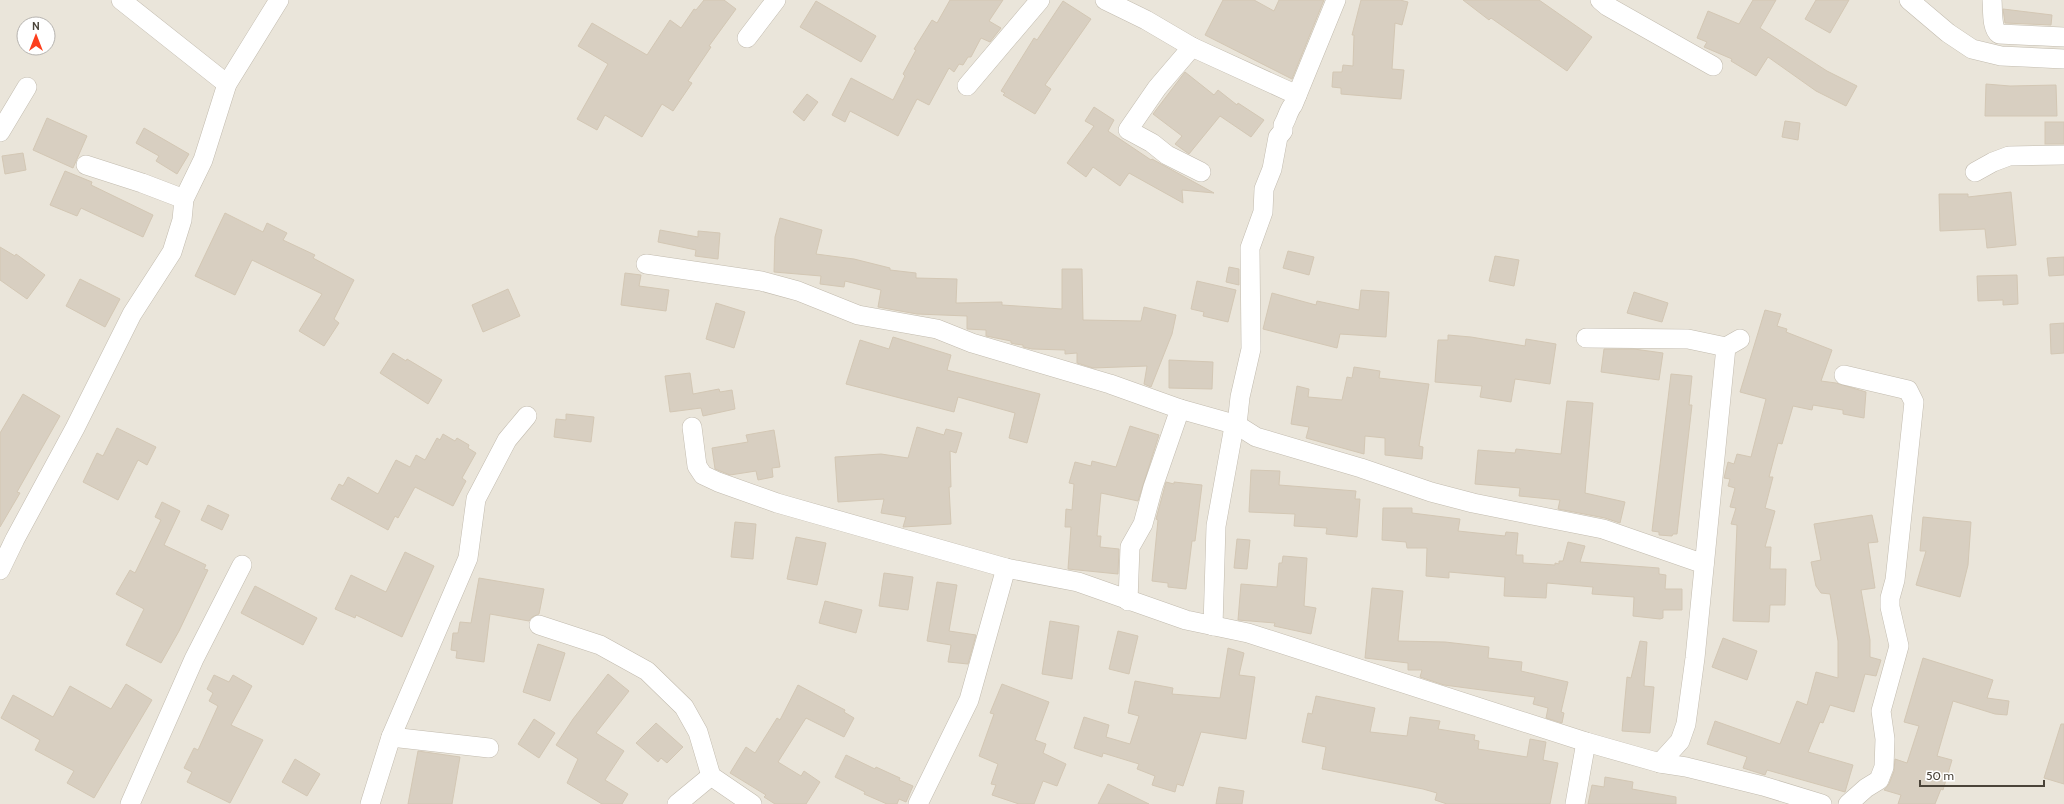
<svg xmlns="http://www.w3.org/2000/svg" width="2064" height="804" font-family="Cabin,sans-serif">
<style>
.residential{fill:#eae5da;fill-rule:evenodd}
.building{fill:#d8cfc1;stroke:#d3c7b4}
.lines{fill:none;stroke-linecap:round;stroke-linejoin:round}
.street-casing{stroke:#c2bbae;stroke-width:20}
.street{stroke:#fff;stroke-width:19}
</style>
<rect width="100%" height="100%" fill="#f6f3ec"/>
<path class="residential" d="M0,0H2064V804H0ZM24,24H48V48H24Z"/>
<g class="building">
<polygon points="704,0 724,0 736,9 709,46 711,47 688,81 692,83 673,111 662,104 642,137 605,115 597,130 577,119 608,64 578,46 592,23 647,55 670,20 681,28 694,9 696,10"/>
<polygon points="950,0 1003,0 989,21 1001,28 990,42 981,38 971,57 968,57 963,65 959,64 954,72 949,68 929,105 917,99 898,136 850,111 845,122 832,115 851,78 893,100 905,76 903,74 916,50 914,49 932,20 937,23"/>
<polygon points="1223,0 1254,0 1274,11 1279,0 1324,0 1292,79 1205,35"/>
<polygon points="1361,0 1400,0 1408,2 1402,25 1395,23 1392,69 1404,70 1401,99 1341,94 1341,88 1332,87 1333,72 1342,72 1343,65 1353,66 1354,35 1352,35"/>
<polygon points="1463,0 1539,0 1592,37 1567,71 1491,18 1489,20"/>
<polygon points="1753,0 1776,0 1760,28 1827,71 1857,86 1846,106 1816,91 1768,57 1756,76 1731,61 1732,59 1704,47 1707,42 1697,38 1708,11 1739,24"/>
<polygon points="1816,0 1849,0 1830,33 1805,19"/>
<polygon points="816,1 876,36 861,62 800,27"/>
<polygon points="1063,1 1091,19 1045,85 1051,89 1035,114 1003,95 1005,93 1001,91 1034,38 1037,40"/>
<polygon points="2003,9 2052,15 2051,25 2005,23"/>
<polygon points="1185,72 1214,95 1218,90 1237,105 1238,103 1264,120 1251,137 1220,116 1189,154 1175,144 1182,136 1153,114"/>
<polygon points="1986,84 2010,86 2056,85 2057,116 1985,116"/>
<polygon points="807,94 818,102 804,121 793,112"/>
<polygon points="1094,107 1114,120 1108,131 1151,160 1152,159 1214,193 1182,190 1183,203 1129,173 1120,186 1093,167 1086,177 1067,163 1094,126 1085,121"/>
<polygon points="47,118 87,136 73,168 33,150"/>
<polygon points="1785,121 1800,123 1798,140 1782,137"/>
<rect x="2045" y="122" width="19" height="22"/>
<polygon points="144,128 189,154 177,174 156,161 159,156 136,143"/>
<polygon points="23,153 26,170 5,174 2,156"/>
<polygon points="65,171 92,182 91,185 153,215 143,237 81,208 77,216 50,205"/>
<polygon points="2011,192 2016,245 1987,248 1985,229 1940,231 1939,194 1968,194 1968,197"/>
<polygon points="225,213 263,232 267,223 287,233 283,240 315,255 313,258 354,280 334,319 339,323 324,346 299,331 322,294 252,260 235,295 195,276"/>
<polygon points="780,218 822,230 816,254 854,259 890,268 890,270 916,273 916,278 957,279 956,303 1002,302 1002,305 1062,309 1062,269 1082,269 1083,320 1141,321 1144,307 1176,315 1172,334 1151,387 1144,384 1147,366 1093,368 1077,363 1077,353 1065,354 1065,350 1032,349 1023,347 1023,345 1015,344 1011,343 1011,341 986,336 986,330 967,329 967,316 917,314 878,307 881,290 845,281 844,287 820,284 821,276 774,272 775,237"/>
<polygon points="660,230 698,237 698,231 720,233 718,259 695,256 696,250 658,242"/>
<polygon points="0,247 15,256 16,254 45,275 27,299 0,280"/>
<polygon points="1288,251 1314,257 1309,275 1283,268"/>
<polygon points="1495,256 1519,260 1514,286 1489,281"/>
<polygon points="2064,257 2064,275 2049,276 2047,258"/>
<polygon points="1229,267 1239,269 1239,285 1226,282"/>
<polygon points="625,273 641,275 639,286 669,290 666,311 621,305"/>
<polygon points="2017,275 2018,304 2003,305 2003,300 1978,301 1977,276"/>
<polygon points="80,279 120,299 105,327 66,306"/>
<polygon points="1197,281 1236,290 1228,322 1203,316 1204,312 1191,309"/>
<polygon points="508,289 520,316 483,332 472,305"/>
<polygon points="1361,290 1389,292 1386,337 1340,334 1337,348 1263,329 1272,293 1316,305 1317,301 1359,310"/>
<polygon points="1634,292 1668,303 1662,322 1627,313"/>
<polygon points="716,303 745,312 734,348 706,339"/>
<polygon points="1765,310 1781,314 1777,326 1787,329 1786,332 1832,350 1821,381 1836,383 1866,392 1864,418 1843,414 1843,410 1813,405 1812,410 1793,406 1782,444 1778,443 1769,477 1773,477 1765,508 1775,511 1765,547 1771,547 1770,569 1786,569 1785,605 1770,605 1769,622 1733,621 1737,525 1731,524 1736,508 1730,507 1735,488 1728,486 1730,479 1724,478 1728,462 1734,464 1737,454 1751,457 1766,399 1740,392"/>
<polygon points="2064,323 2064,353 2051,354 2050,324"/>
<polygon points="1448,335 1471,337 1525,346 1526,339 1556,344 1550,384 1515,379 1511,402 1480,397 1482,386 1435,382 1438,340 1448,340"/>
<polygon points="893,337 951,355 947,370 1040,394 1027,443 1009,438 1015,413 958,397 954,412 846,384 860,340 889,349"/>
<polygon points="1604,349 1634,349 1663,353 1659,380 1601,372"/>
<polygon points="393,353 406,361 407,359 442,380 428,404 380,373"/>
<polygon points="1169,360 1213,362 1212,389 1169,388"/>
<polygon points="1354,367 1380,371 1379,378 1429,384 1419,446 1423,447 1422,459 1385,455 1385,438 1365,436 1364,454 1306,438 1309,427 1291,424 1297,386 1309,389 1308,397 1342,400 1347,377 1352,378"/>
<polygon points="690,373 693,394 719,389 720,392 732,390 735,409 703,416 701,408 670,412 665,376"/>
<polygon points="1671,374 1692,376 1689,405 1692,405 1677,534 1673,534 1672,536 1659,535 1659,532 1652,531"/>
<polygon points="23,394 60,416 17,492 20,493 0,527 0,433"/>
<polygon points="1567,401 1593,403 1585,493 1625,502 1620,523 1605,518 1558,509 1560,500 1519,496 1520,488 1475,484 1478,450 1515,453 1516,449 1561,454"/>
<polygon points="566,414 594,417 591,442 554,437 556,419 566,420"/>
<polygon points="1130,426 1159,435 1138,501 1101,493 1097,536 1101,536 1100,547 1119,549 1118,574 1068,569 1071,527 1065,527 1066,509 1072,510 1074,484 1069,483 1075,462 1091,466 1092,461 1116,467"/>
<polygon points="917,427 944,435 946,429 962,433 956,453 950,451 951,487 949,487 951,524 903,527 906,517 881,513 884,499 838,502 835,457 881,454 908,458"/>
<polygon points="117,428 156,447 147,465 138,460 118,500 83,482 97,453 103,456"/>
<polygon points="774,430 780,467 772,468 773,477 758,480 756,471 730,475 715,469 712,448 748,442 746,435"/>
<polygon points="443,434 455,441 457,438 469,445 468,448 476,453 462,478 466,481 453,506 415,487 398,518 395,516 388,530 331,499 339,484 343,486 348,477 378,494 396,460 410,467 416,455 425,460 437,438 440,440"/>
<polygon points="1251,470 1280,471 1279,485 1356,491 1355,499 1360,499 1357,537 1326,534 1327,528 1294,526 1295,514 1249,512"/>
<polygon points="1166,482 1174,484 1174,482 1202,485 1195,541 1192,541 1186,589 1168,587 1168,583 1152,581 1158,520 1156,519"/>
<polygon points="162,502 180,511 164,545 206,565 204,569 208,570 179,631 161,663 126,645 144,609 116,594 130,570 135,573 161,520 155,517"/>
<polygon points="208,505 229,515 222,530 201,520"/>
<polygon points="1383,508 1412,508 1412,513 1460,519 1458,531 1505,536 1506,532 1518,533 1516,555 1523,555 1523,563 1555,565 1555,563 1559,564 1559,561 1563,561 1568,542 1585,546 1580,562 1659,568 1659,574 1666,575 1665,589 1682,589 1682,610 1663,610 1663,618 1660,619 1633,616 1634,597 1592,594 1593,587 1547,583 1546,598 1504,596 1505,577 1449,572 1449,578 1426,576 1427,548 1407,548 1406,542 1382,540"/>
<polygon points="1872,515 1878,542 1868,543 1875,588 1861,590 1870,640 1870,657 1881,660 1876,676 1865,674 1854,712 1830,705 1823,723 1820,722 1808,752 1853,765 1845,792 1767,770 1765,775 1743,768 1747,757 1707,744 1715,721 1780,744 1797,701 1807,705 1816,672 1838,678 1838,641 1830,594 1821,593 1816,586 1811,562 1821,560 1814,524"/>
<polygon points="1923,517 1971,522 1968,565 1960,597 1916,585 1926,551 1920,551"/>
<polygon points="735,522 756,524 753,559 731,557"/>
<polygon points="796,537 826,543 817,585 787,579"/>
<polygon points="1237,539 1250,540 1247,569 1234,568"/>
<polygon points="405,552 434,566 402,637 356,615 355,618 335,609 351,575 386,592"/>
<polygon points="1283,556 1307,558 1304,606 1316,608 1311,634 1274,626 1275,623 1238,620 1241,584 1277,587 1279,563 1282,563"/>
<polygon points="884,573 913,577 908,610 879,606"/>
<polygon points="479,578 544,589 539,614 532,617 529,621 490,614 484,662 456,658 457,651 451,650 453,633 458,633 460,622 471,623"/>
<polygon points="937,582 957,585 949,631 976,635 968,664 948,662 951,645 927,641"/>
<polygon points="255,586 317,618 303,645 241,613"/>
<polygon points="1372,588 1403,591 1398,641 1445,642 1489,647 1488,658 1522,662 1521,671 1568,682 1561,712 1564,713 1562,723 1546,718 1548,708 1533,704 1535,697 1444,685 1420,677 1422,670 1408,670 1408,663 1365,658"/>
<polygon points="825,601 862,610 856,633 819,623"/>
<polygon points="1050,621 1079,626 1072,679 1042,674"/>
<polygon points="1118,631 1138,636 1129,674 1109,669"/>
<polygon points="1723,638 1757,651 1747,680 1712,667"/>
<polygon points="1640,641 1647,642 1644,686 1654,687 1650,733 1622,731 1627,677 1631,678"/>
<polygon points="538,644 565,653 550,701 523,692"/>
<polygon points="1228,648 1244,653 1239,675 1255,677 1246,739 1201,732 1183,786 1177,784 1175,792 1152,785 1155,776 1137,769 1139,764 1103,753 1102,757 1074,748 1084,717 1109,725 1106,737 1130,744 1139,716 1128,713 1135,681 1173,688 1172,694 1220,698"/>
<polygon points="1923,658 1993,680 1987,698 2009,701 2007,715 1995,714 1953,701 1937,756 1952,760 1943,790 1941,789 1935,804 1898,804 1901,795 1884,790 1889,784 1894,771 1895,759 1907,763 1919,726 1904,722"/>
<polygon points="608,674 629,691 596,733 624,751 605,780 628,794 622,804 602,804 567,783 578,759 556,745 573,719"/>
<polygon points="214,675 229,682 233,675 252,686 231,725 263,740 230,803 187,782 192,772 184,768 194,748 198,750 218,706 209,701 213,693 207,689"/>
<polygon points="126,684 152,700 94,798 67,783 74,771 35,750 40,740 1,718 13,695 53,717 70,686 111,709"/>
<polygon points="1002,684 1049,702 1035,740 1046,744 1043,753 1066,764 1057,786 1043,781 1034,804 1019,804 992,795 996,785 991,784 998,764 979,756 994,714 990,713"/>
<polygon points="798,685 845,710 844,712 854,718 844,737 806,718 778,762 801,776 804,771 820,782 806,804 775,804 764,797 766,795 730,773 746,747 755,753 777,718 780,720"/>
<polygon points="1316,696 1375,708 1370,732 1407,736 1410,717 1440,721 1438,729 1475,735 1474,740 1479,741 1478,749 1527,757 1530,739 1546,742 1543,760 1558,763 1550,804 1447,804 1435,800 1437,793 1423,789 1322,769 1326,747 1302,742 1308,713 1312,714"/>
<polygon points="534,719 555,733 539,758 518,744"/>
<polygon points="656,723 683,747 667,763 661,758 658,762 636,743"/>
<polygon points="2061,724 2064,724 2064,784 2044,778"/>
<polygon points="418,751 460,757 452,804 408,804"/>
<polygon points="846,755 875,769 876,767 900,778 899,780 913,786 906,802 899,799 897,804 887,804 864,794 865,792 835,777"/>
<polygon points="295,759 320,774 307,796 282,782"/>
<polygon points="1605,777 1633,782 1632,789 1676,797 1676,804 1588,804 1592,785 1604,787"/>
<polygon points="1108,784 1149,804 1098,804"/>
<polygon points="1219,787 1244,791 1242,804 1216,804"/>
</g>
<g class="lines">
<g class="street-casing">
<g id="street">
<polyline points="121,0 227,84"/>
<polyline points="1105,0 1146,20 1192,47 1297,95"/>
<polyline points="1600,0 1607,6 1713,66"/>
<polyline points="1909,0 1948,33 1972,49 2001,56 2064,59"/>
<path d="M1992,0C1993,9 1991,28 1999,34L2064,37"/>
<polyline points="747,38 776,0"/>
<polyline points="1192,47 1157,88 1128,130 1152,143 1167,155 1201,172"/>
<polyline points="967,86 1040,0"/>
<polyline points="0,132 27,87"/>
<polyline points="86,165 142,183 184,199"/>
<polyline points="1975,172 1993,162 2009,156 2064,155"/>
<polyline points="646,264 761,281 798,291 858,315 937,329 972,343 1110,384 1180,409 1237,425 1256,437 1361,468 1431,492 1473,503 1603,529 1704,564"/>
<polyline points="1586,338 1688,339 1726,347 1740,339"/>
<polyline points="1844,375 1908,390 1914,402 1895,580 1890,598 1890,607 1899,646 1881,711 1885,739 1884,767 1879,780 1866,788 1848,804"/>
<polyline points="692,427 697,466 703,475 718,482 777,503 1006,568 1078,582 1186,620 1248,633 1586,742 1660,763 1686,767 1763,786 1822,804"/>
<polyline points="0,570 15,539 75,428 132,314 172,252 182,220 184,199 203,160 227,84 279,0"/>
<polyline points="1128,601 1130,547 1143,524 1153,487 1180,409"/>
<polyline points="539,625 600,645 647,671 684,707 698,732 711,776 752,804"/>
<path d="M1213,626L1216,526L1233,432L1237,425L1240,397L1251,349L1250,248L1263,212L1264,189L1272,169L1278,137L1283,131V125C1287,119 1288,111 1293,105L1336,0"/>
<polyline points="391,737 489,748"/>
<polyline points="1660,763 1680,741 1686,724 1695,658 1726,347"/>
<polyline points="130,804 194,659 242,565"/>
<polyline points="370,804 391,737 468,558 476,499 507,440 527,416"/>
<polyline points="677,804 711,776"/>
<polyline points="918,804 969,700 1006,568"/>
<polyline points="1575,804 1586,742"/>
</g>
</g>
<use href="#street" class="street"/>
</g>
<g transform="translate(36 36)"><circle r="19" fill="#ffffff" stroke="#b7b4b0"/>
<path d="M0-3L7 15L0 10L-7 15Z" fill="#fc3f1d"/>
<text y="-6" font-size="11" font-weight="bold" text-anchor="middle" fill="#4b4439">N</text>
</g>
<path d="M1920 780v6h124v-6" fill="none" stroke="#4b4439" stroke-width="2"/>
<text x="1926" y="780" font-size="12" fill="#4b4439" stroke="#ffffff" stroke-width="3" paint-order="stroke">50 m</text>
</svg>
